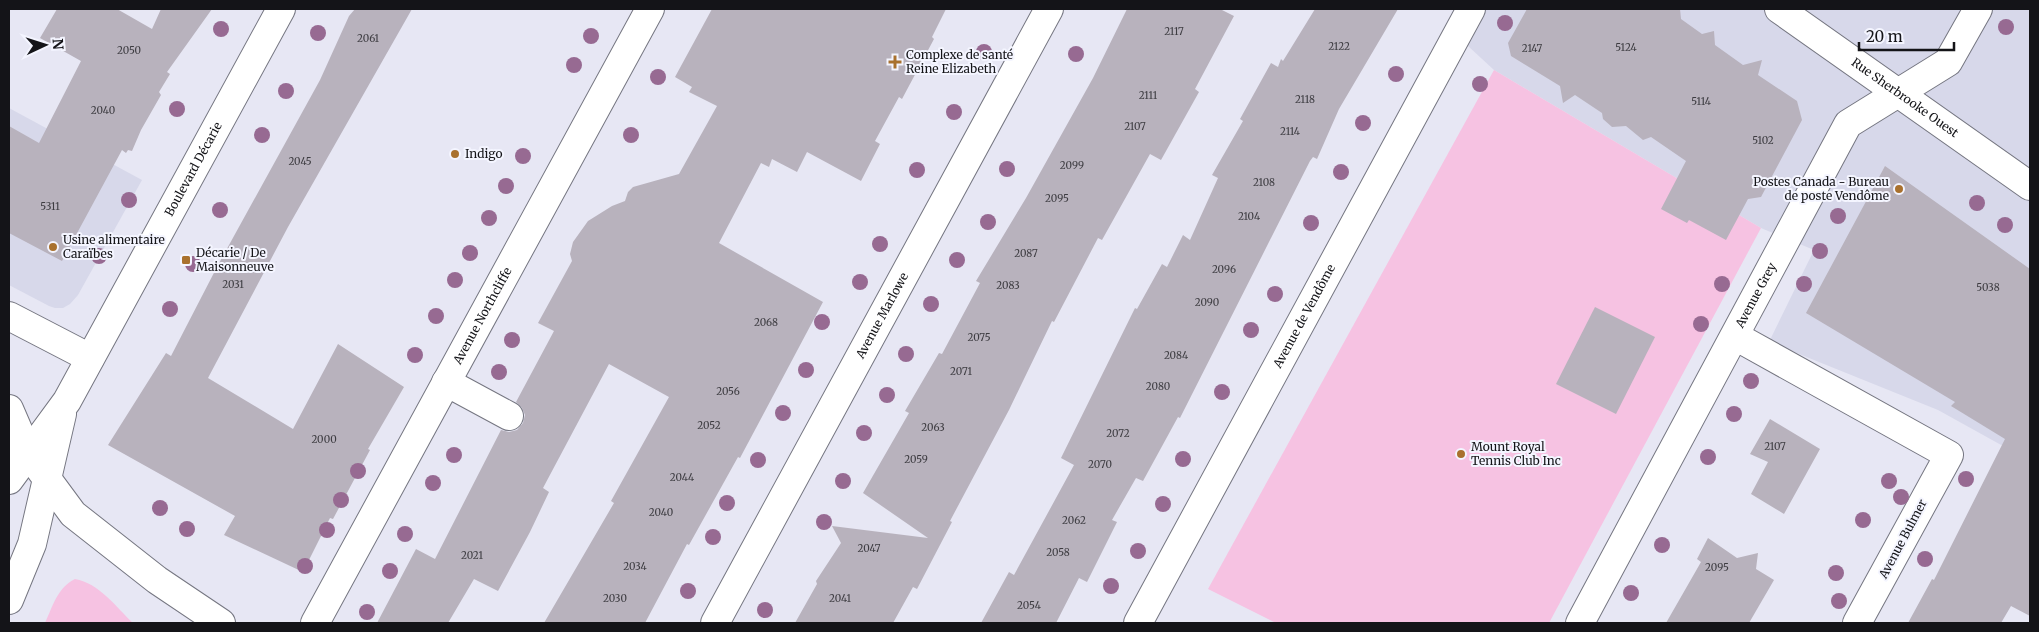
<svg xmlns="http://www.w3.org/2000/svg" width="2039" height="632" font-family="Merriweather,serif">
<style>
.built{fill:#d7d8ea}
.green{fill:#f6c2e2}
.building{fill:#b8b2bd}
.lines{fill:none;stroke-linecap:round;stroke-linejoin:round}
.minor-casing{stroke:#757681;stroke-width:30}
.major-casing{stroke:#757681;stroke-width:30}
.minor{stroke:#fff;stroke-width:28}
.major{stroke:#fff;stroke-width:28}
.tree{fill:#976a92}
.poi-dot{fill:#a9712e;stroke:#f4f5ff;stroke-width:2}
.labels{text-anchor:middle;stroke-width:4;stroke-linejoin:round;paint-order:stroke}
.number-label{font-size:10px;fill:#3d3c41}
.poi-label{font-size:12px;fill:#141418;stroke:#f4f5ff;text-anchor:start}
.street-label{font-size:12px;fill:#141418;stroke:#f4f5ff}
</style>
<rect width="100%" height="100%" fill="#e7e7f4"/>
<g class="built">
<polygon points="1471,9 2030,9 2030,461 1938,410 1769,342 1814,250 1761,228 1494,70 1468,46 1485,14"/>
<polygon points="9,108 142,180 78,295 70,304 63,308 55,308 49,306 9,285"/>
</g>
<g class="green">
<polygon points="1494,70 1761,228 1549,623 1276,623 1208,589"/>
<path d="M75,579C99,583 116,607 133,623H45C53,606 57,588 75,579Z"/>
</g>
<g class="building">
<polygon points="57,9 117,9 152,29 161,9 212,9 167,72 170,74 159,92 161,95 141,130 132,151 128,150 126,153 122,150 62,261 9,233 9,126 39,143 81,61 40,38"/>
<polygon points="355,9 412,9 288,227 208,378 293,429 338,344 404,387 368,449 370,450 333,519 330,518 303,572 224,535 235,516 108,445 166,353 171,356 218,265 320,80 349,16"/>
<polygon points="712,9 946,9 932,37 934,39 902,99 899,97 875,141 880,144 861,181 807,152 797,172 772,159 769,167 761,163 719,243 823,302 740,458 738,457 689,545 687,544 645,623 544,623 614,503 611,501 669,397 609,364 543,488 549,492 530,532 498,591 474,579 448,623 377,623 416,549 435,559 501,430 509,432 517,430 523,423 525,415 522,408 516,402 554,331 538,323 572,261 570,254 573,242 588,221 612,206 625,201 628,192 633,187 679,174 717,106 689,92 692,87 675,77"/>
<polygon points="1127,9 1220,9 1234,16 1195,89 1199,92 1161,160 1150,154 1102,240 1098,238 1054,322 1052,321 1009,410 950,521 952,522 917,589 913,587 893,623 795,623 817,584 816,581 841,543 832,526 928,538 863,493 909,413 905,411 939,353 942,354 980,283 976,281 1026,198 1093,78"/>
<polygon points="1315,9 1398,9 1339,109 1317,159 1313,157 1310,161 1180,418 1178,417 1143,481 1136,478 1112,520 1117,522 1087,582 1079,578 1056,623 981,623 1009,572 1014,575 1074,465 1061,458 1135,308 1137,309 1162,264 1167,267 1183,235 1190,240 1218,178 1212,175 1243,121 1240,119 1271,63 1278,67 1281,59 1283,61"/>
<polygon points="1527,9 1680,9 1681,19 1702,34 1714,31 1715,45 1743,65 1762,60 1758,75 1797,101 1802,120 1761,197 1748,199 1726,240 1689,220 1687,223 1661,209 1686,161 1651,137 1643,140 1626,126 1612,127 1603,119 1602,113 1575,95 1563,103 1560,86 1511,56 1508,43"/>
<polygon points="1885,166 2030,269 2030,616 2011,606 2001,623 1908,623 1932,579 1934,580 2005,439 1951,406 1955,402 1806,313"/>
<polygon points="1595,307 1655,337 1616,414 1556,384"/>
<polygon points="1770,419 1820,449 1784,514 1751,494 1768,462 1750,454"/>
<polygon points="1708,538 1737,558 1758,553 1756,569 1774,580 1749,623 1666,623 1701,562 1697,559"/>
</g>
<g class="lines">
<g class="minor-casing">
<g id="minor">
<polyline points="9,316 90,358"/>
<polyline points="1735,336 1949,455 1857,623"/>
<polyline points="446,382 509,416"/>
<polyline points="9,409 28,453"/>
<path id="s1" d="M315,623L650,9"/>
<path id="s2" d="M715,623L1049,9"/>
<path id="s3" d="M1138,623L1471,9"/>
<path id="s4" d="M1580,623L1848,124L1948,62L1978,9"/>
</g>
</g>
<g class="major-casing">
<g id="major">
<path id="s5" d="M1779,9L2030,186"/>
<polyline points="9,442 28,453 73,514 157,580 221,623"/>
<path id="s6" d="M9,480L67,401L281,9"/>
<polyline points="9,600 32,544 62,414"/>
</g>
</g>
<use href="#minor" class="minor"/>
<use href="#major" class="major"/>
</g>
<g class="tree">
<circle cx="1505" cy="23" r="8"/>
<circle cx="2006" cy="27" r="8"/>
<circle cx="221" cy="29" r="8"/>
<circle cx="318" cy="33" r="8"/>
<circle cx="591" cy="36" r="8"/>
<circle cx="984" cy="52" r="8"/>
<circle cx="1076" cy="54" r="8"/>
<circle cx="574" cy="65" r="8"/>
<circle cx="1396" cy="74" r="8"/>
<circle cx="658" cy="77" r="8"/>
<circle cx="1480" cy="84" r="8"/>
<circle cx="286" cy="91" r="8"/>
<circle cx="177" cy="109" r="8"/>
<circle cx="954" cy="112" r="8"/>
<circle cx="1363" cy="123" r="8"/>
<circle cx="262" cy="135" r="8"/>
<circle cx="631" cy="135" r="8"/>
<circle cx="523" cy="156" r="8"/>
<circle cx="1007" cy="169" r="8"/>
<circle cx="917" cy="170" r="8"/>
<circle cx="1341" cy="172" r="8"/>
<circle cx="506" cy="186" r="8"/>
<circle cx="129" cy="200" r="8"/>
<circle cx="1977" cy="203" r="8"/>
<circle cx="220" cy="210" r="8"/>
<circle cx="1838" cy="216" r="8"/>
<circle cx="489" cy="218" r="8"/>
<circle cx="988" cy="222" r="8"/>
<circle cx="1311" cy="223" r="8"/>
<circle cx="2005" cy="225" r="8"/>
<circle cx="880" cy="244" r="8"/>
<circle cx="1820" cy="251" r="8"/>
<circle cx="470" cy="253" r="8"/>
<circle cx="99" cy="256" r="8"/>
<circle cx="957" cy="260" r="8"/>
<circle cx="193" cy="264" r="8"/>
<circle cx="455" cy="280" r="8"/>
<circle cx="860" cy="282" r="8"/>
<circle cx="1722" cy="284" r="8"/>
<circle cx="1804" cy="284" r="8"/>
<circle cx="1275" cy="294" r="8"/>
<circle cx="931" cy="304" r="8"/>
<circle cx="170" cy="309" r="8"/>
<circle cx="436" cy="316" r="8"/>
<circle cx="822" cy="322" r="8"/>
<circle cx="1701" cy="324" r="8"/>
<circle cx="1251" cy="330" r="8"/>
<circle cx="512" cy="340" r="8"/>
<circle cx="906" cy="354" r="8"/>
<circle cx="415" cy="355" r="8"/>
<circle cx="806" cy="370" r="8"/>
<circle cx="499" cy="372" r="8"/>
<circle cx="1751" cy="381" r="8"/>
<circle cx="1222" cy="392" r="8"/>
<circle cx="887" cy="395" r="8"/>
<circle cx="783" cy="413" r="8"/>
<circle cx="1734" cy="414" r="8"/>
<circle cx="864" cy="433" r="8"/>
<circle cx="454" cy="455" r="8"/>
<circle cx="1708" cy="457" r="8"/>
<circle cx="1183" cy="459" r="8"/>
<circle cx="758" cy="460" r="8"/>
<circle cx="358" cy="471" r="8"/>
<circle cx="1966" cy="479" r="8"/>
<circle cx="843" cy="481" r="8"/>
<circle cx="1889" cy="481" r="8"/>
<circle cx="433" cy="483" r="8"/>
<circle cx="1901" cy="497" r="8"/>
<circle cx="341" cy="500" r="8"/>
<circle cx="727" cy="503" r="8"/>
<circle cx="1163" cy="504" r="8"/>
<circle cx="160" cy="508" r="8"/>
<circle cx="1863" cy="520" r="8"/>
<circle cx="824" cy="522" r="8"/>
<circle cx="187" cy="529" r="8"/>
<circle cx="327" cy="530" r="8"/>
<circle cx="405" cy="534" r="8"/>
<circle cx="713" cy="537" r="8"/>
<circle cx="1662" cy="545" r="8"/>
<circle cx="1138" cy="551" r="8"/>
<circle cx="1925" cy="559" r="8"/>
<circle cx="305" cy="566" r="8"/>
<circle cx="390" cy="571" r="8"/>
<circle cx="1836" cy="573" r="8"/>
<circle cx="1111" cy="586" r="8"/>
<circle cx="688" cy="591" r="8"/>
<circle cx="1631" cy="593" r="8"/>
<circle cx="1839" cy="601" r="8"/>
<circle cx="765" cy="610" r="8"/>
<circle cx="367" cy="612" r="8"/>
</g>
<g class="poi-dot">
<path d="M892.5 54.5h5v5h5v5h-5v5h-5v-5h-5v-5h5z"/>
<circle cx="455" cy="154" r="5"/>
<circle cx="1899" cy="189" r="5"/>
<circle cx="53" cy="247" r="5"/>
<rect x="181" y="255" width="10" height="10" rx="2.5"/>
<circle cx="1461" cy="454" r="5"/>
</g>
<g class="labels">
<g class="number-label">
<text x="1174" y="35">2117</text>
<text x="368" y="42">2061</text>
<text x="1339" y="50">2122</text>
<text x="1626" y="51">5124</text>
<text x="1532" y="52">2147</text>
<text x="129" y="54">2050</text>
<text x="1148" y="99">2111</text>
<text x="1305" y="103">2118</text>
<text x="1701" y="105">5114</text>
<text x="103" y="114">2040</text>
<text x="1135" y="130">2107</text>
<text x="1290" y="135">2114</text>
<text x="1763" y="144">5102</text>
<text x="300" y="165">2045</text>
<text x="1072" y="169">2099</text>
<text x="1264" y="186">2108</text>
<text x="1057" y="202">2095</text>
<text x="50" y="210">5311</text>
<text x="1249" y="220">2104</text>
<text x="1026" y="257">2087</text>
<text x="1224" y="273">2096</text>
<text x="233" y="288">2031</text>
<text x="1008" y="289">2083</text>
<text x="1988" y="291">5038</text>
<text x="1207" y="306">2090</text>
<text x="766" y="326">2068</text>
<text x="979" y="341">2075</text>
<text x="1176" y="359">2084</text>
<text x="961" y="375">2071</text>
<text x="1158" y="390">2080</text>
<text x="728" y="395">2056</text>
<text x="709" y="429">2052</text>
<text x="933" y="431">2063</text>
<text x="1118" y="437">2072</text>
<text x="324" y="443">2000</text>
<text x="1775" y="450">2107</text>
<text x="916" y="463">2059</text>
<text x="1100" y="468">2070</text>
<text x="682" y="481">2044</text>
<text x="661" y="516">2040</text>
<text x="1074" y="524">2062</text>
<text x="869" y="552">2047</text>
<text x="1058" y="556">2058</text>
<text x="472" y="559">2021</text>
<text x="635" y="570">2034</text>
<text x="1717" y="571">2095</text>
<text x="615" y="602">2030</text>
<text x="840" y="602">2041</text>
<text x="1029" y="609">2054</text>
</g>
<g class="poi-label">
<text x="906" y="59">Complexe de santé<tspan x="906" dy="14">Reine Elizabeth</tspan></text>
<text x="465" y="158">Indigo</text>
<text x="1889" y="186" text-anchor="end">Postes Canada - Bureau<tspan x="1889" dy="14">de poste Vendôme</tspan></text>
<text x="63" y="244">Usine alimentaire<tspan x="63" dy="14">Caraïbes</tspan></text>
<text x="196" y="257">Décarie / De<tspan x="196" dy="14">Maisonneuve</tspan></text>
<text x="1471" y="451">Mount Royal<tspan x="1471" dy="14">Tennis Club Inc</tspan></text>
</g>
<g class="street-label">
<text dy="4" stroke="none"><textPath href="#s5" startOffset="154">Rue Sherbrooke Ouest</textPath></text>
<text dy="4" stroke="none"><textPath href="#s6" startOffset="362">Boulevard Décarie</textPath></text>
<text dy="4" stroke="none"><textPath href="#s4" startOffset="372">Avenue Grey</textPath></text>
<text dy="4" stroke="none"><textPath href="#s1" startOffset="350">Avenue Northcliffe</textPath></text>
<text dy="4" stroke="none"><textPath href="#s2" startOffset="350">Avenue Marlowe</textPath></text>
<text dy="4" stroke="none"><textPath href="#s3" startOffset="349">Avenue de Vendôme</textPath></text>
<text transform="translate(1903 539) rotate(-62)" y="4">Avenue Bulmer</text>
</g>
</g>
<rect width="2039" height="632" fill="none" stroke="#141418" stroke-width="20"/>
<g transform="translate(45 45) rotate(86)" stroke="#f4f5ff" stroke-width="4" paint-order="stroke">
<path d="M0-4L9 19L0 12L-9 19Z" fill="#141418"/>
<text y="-8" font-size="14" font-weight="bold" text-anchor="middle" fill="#141418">N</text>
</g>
<path d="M1859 42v8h95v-8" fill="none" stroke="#141418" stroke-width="2.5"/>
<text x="1866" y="42" font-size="15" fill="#141418" stroke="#f4f5ff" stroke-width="4" paint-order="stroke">20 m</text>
</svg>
